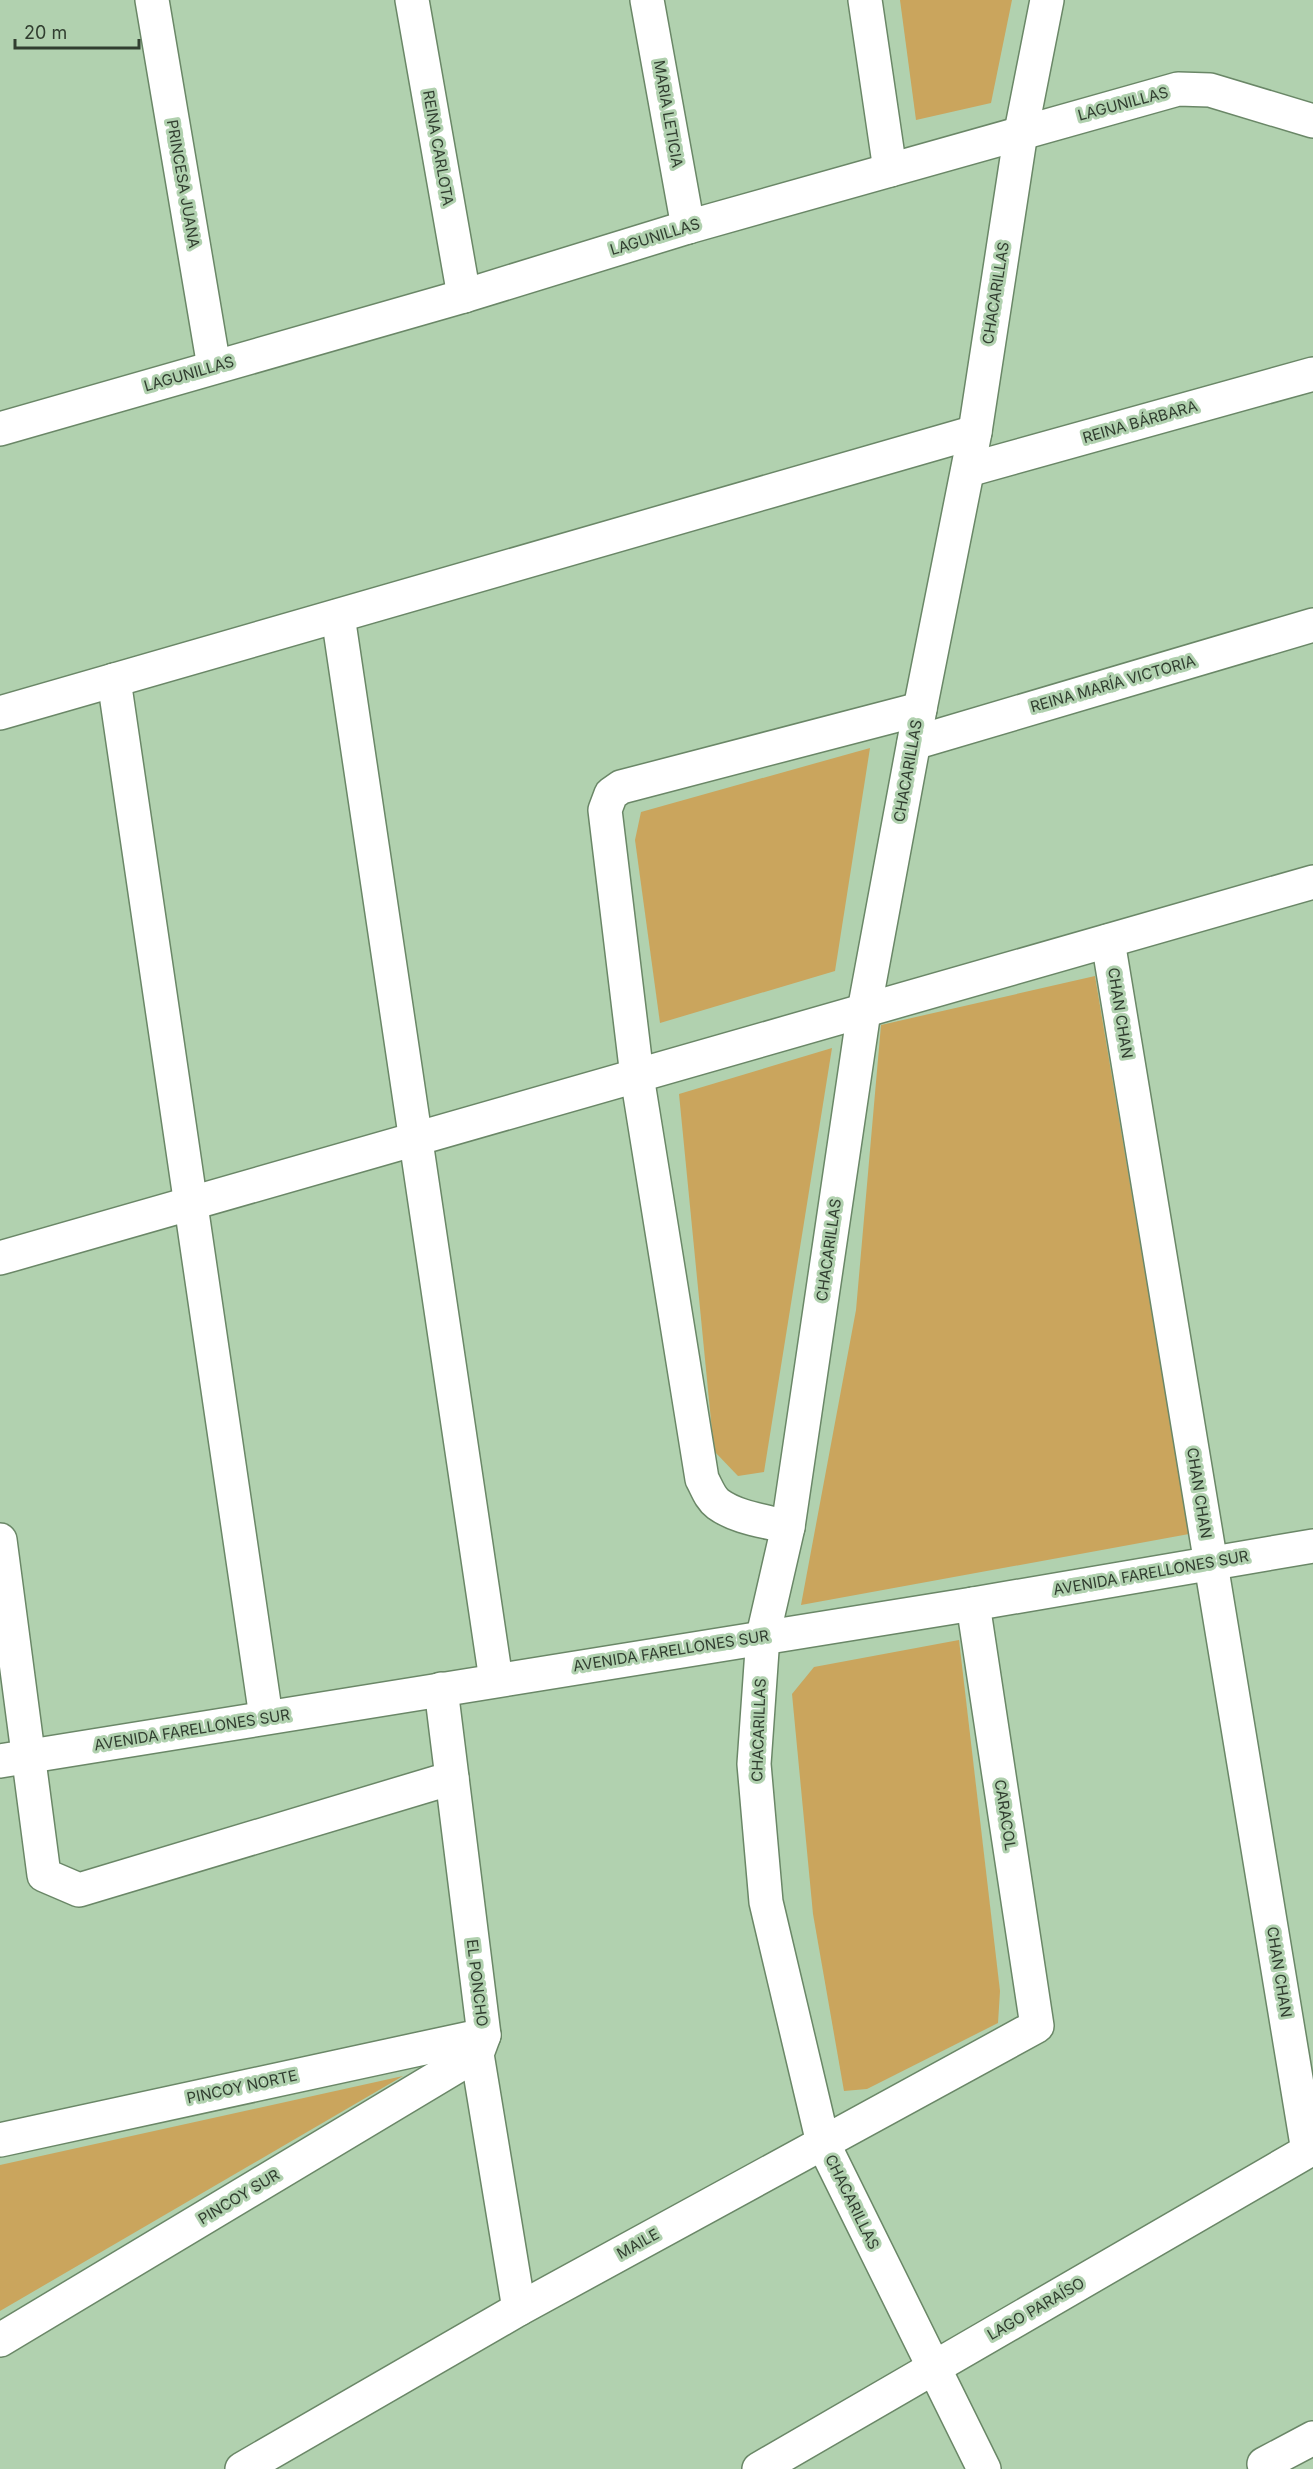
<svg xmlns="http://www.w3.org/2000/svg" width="1313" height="2469" font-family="Inter,sans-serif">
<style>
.green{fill:#caa55d}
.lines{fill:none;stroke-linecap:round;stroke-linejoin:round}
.minor-casing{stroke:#6a8767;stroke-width:36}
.minor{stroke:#fff;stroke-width:33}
.labels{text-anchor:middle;stroke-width:6;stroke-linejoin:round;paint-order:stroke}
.street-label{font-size:15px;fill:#313e30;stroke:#b1d1af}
</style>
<rect width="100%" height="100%" fill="#b1d1af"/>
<g class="green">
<polygon points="900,0 1012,0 991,103 916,120"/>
<polygon points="870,748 835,971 660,1023 635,840 641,812"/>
<polygon points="1095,976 1189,1534 801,1605 856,1310 881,1025"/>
<polygon points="832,1048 764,1472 738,1476 714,1451 679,1094"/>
<polygon points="959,1640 1000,1991 998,2023 867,2089 844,2091 813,1914 792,1694 814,1667"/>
<polygon points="403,2076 0,2311 0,2165"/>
</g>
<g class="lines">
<g class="minor-casing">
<g id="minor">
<polyline points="152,0 214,367"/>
<polyline points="412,0 464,296"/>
<polyline points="647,0 688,227"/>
<polyline points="865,0 890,170"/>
<polyline points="0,429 464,296 688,227 1178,89 1210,90 1313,121"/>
<polyline points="968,470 1313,374"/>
<polyline points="338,616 496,1680"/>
<polyline points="114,680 266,1717"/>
<polyline points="0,713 975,432"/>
<polyline points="914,743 1313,625"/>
<polyline points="1108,941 1308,2151"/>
<polyline points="0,1258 1313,882"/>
<path d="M788,1527C766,1521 737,1518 718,1504C710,1498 707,1488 702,1479L637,1076L605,810L611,794L621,787L920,709"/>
<polyline points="0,1540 44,1875 79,1890 452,1778"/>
<polyline points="441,1689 484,2035 477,2054 519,2309"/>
<polyline points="0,1761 973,1604 1313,1546"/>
<polyline points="0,2140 484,2035"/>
<polyline points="0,2340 477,2054"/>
<polyline points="242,2469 519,2309 1037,2026 973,1604"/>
<polyline points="759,2469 1313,2148"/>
<polyline points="984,2469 823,2143 766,1902 754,1764 763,1636 788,1527 864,1011 920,709 975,432 1021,132 1047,0"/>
<polyline points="1266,2469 1264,2464 1313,2438"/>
</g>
</g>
<use href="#minor" class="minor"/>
</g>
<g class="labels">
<g class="street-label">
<text transform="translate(1123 104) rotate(-15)" y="5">LAGUNILLAS</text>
<text transform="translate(668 114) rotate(80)" y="5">MARIA LETICIA</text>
<text transform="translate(438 148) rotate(80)" y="5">REINA CARLOTA</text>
<text transform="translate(183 184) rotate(80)" y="5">PRINCESA JUANA</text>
<text transform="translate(655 237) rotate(-17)" y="5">LAGUNILLAS</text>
<text transform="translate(996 293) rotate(-81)" y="5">CHACARILLAS</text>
<text transform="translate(189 374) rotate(-16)" y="5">LAGUNILLAS</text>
<text transform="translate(1140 422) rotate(-16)" y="5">REINA BÁRBARA</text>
<text transform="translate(1113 684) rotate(-16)" y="5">REINA MARÍA VICTORIA</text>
<text transform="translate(908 771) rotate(-80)" y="5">CHACARILLAS</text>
<text transform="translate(1120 1013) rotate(81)" y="5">CHAN CHAN</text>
<text transform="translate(829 1250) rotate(-82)" y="5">CHACARILLAS</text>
<text transform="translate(1199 1493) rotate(81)" y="5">CHAN CHAN</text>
<text transform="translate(1151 1573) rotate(-10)" y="5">AVENIDA FARELLONES SUR</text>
<text transform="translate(671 1651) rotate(-9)" y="5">AVENIDA FARELLONES SUR</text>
<text transform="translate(192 1730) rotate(-9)" y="5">AVENIDA FARELLONES SUR</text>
<text transform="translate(759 1730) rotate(-88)" y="5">CHACARILLAS</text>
<text transform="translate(1005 1815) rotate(81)" y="5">CARACOL</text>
<text transform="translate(1279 1972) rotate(81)" y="5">CHAN CHAN</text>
<text transform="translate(477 1983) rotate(83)" y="5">EL PONCHO</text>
<text transform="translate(242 2087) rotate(-12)" y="5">PINCOY NORTE</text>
<text transform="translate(239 2197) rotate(-31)" y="5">PINCOY SUR</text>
<text transform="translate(852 2202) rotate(64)" y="5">CHACARILLAS</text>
<text transform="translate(638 2244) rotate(-29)" y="5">MAILE</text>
<text transform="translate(1036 2309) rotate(-30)" y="5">LAGO PARAÍSO</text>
</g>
</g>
<path d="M15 39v9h124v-9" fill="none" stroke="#313e30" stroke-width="3"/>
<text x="24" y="39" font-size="18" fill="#313e30" stroke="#b1d1af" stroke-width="4.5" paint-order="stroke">20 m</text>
</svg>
